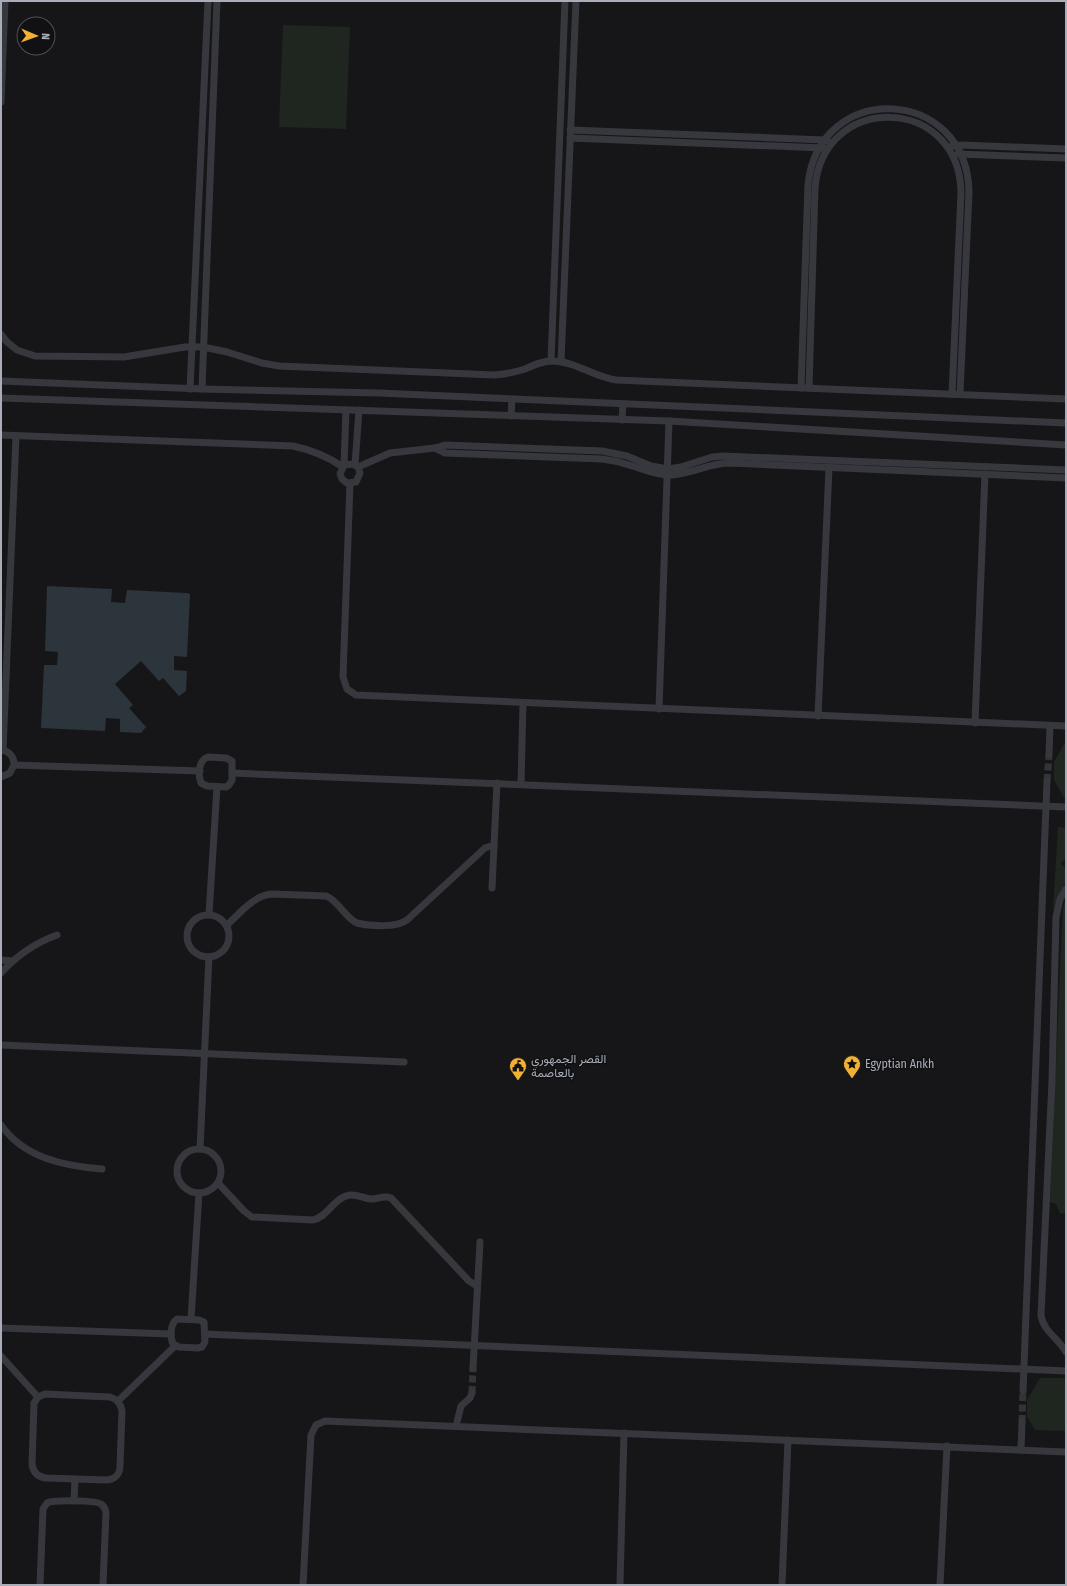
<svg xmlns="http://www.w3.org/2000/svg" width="1067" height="1586" font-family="'Fira Sans Condensed',Vazirmatn,sans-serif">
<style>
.green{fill:#1e261f}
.water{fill:#2c353c}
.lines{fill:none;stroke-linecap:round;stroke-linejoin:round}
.minor-tunnel{stroke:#333438;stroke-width:7;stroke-dasharray:7 3.5;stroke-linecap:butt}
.minor{stroke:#37383d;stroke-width:7}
.labels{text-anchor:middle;stroke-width:3;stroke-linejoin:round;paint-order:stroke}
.poi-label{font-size:12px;fill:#a8adb8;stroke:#111113;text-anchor:start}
</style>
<rect width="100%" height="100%" fill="#161618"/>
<g class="green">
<polygon points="283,25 350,27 346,129 279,127"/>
<polygon points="1064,744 1066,744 1066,798 1064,798 1054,780 1054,762"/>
<polygon points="1058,827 1066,828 1066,858 1061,864 1066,868 1066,882 1059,895 1053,911"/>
<polygon points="1066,897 1066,1214 1060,1213 1056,1204 1050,1202 1062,925 1063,909"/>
<polygon points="1040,1378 1066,1378 1066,1431 1035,1430 1027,1417 1027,1400"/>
</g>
<polygon class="water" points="47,586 112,589 111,602 125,603 127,590 186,593 190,594 187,657 174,656 174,670 187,671 186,691 179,696 163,678 159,681 141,661 115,684 133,705 129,708 146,727 141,733 120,732 120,719 106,718 105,731 41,728 44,665 57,665 58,652 45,651"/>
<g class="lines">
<g class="minor-tunnel">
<polyline points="1047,781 1049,755"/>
<polyline points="472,1393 473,1368"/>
<polyline points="1022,1422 1023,1391"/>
</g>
<g class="minor">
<polyline points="1,102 5,1"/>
<polyline points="570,130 825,140 828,141"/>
<polyline points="570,138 824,148"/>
<polyline points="952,146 962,145 1066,149"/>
<polyline points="958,154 1066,158"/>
<path d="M1,334L7,342L17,350L35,356L124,357L185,347H203L227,352L262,363L279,366L495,375C506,374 516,372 525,369C534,365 542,361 552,361C575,361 594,377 616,380L1066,399"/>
<polyline points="551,361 565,1"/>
<polyline points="561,362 576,1"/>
<polyline points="1,381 202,389 379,393 1066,423"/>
<path d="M801,388L808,184C820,79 967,86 969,192L960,394"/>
<path d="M809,388L815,188C823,91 960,95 961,193L952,394"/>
<polyline points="190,389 208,1"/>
<polyline points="202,389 217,1"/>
<polyline points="1,398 669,421 1066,445"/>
<polyline points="511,416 512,399"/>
<polyline points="622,420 623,404"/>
<path d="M1,435L293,446C312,450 327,456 343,467"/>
<path d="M435,448L445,453L602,459C611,460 620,462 629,465C643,469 654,475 669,475C690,475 708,463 730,463L1066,478"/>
<polyline points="344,465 353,464 358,467 360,473 356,482 347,483 342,479 340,474 344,465 346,410"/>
<polyline points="355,465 359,410"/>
<polyline points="358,467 390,453 435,448 445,445 602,451 627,456 651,466 668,469 681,467 712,457 723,456 1066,470"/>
<polyline points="350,484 343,677 347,689 356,695 1066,726"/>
<polyline points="659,709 669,421"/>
<polyline points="818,716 829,468"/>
<polyline points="975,723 985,474"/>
<path d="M1,750C9,751 14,756 14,765L10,773L1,777"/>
<polyline points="3,750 16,436"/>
<polyline points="1049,755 1050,726"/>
<path d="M208,757L226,758L232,761V780L229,785L226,787L207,786L201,783C198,775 198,760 208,757Z"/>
<polyline points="14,765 200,771"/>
<polyline points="232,773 1066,807"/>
<polyline points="521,784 523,703"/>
<polyline points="492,888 497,783"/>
<path d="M1066,889L1060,899L1056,917L1052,1081L1041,1315C1043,1331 1058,1338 1066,1352"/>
<polyline points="209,914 217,787"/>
<circle cx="208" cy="936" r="21"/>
<path d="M227,925C239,914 254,895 272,894L326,896C339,901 344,917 357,923C369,926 397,928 407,920L485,848L494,845"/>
<polyline points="1,960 12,961"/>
<path d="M1,973C17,955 35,943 57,935"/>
<polyline points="1,1045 404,1062"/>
<path d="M1,1125C24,1158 64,1166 102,1169"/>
<polyline points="200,1149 209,957"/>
<circle cx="199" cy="1171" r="22"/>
<path d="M218,1183L244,1211L252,1217L313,1220C328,1217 334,1197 350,1195C358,1194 364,1199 372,1199C379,1199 383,1195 391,1198L469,1281L477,1286"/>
<path d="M177,1319L199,1320L204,1322L205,1342L202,1347L198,1348L179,1347L173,1344C170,1337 170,1324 177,1319Z"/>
<polyline points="191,1319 199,1193"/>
<polyline points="1,1328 171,1334"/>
<polyline points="205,1334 1066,1371"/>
<polyline points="1,1356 38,1397"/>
<polyline points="473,1368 480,1242"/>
<polyline points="1023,1391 1047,781"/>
<path d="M45,1394L110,1397C117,1399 121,1404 122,1411L120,1466C120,1475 114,1480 105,1480L46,1478C37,1477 33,1472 32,1464L34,1403L38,1397Z"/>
<polyline points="118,1401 175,1346"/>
<polyline points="456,1426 461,1406 470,1398 472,1393"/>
<polyline points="1021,1450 1022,1422"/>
<polyline points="74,1501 75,1479"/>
<path d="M40,1585L43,1509L47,1503C52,1500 95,1500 101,1504C104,1506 105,1508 106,1512L103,1585"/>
<polyline points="303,1585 311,1435 316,1425 325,1421 1066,1452"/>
<polyline points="620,1585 624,1433"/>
<polyline points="782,1585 788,1440"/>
<polyline points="940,1585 947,1446"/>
</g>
</g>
<defs>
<g id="sight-pin" transform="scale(0.9)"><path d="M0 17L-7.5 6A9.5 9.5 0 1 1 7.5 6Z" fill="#f2b134" stroke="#111113"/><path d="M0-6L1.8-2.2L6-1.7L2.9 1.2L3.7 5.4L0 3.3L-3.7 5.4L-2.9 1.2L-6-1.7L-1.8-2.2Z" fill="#111"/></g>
<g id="civic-pin" transform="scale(0.9)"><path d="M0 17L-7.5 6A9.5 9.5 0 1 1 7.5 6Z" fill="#f2b134" stroke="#111113"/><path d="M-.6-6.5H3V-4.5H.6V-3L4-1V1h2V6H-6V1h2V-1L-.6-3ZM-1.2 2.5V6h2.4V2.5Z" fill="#111"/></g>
</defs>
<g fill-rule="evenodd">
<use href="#sight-pin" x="852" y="1064"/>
<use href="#civic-pin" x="518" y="1066"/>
</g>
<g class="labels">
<g class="poi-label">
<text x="531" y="1063">القصر الجمهوري<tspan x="531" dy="14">بالعاصمة</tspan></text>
<text x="865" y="1068">Egyptian Ankh</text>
</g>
</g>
<rect width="1067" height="1586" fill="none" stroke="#a8adb8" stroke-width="4"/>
<g transform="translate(36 36) rotate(92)"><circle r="19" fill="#111113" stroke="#4d4f55"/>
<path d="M0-3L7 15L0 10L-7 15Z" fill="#f2b134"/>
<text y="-6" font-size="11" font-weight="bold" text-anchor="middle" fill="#a8adb8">N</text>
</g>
</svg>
